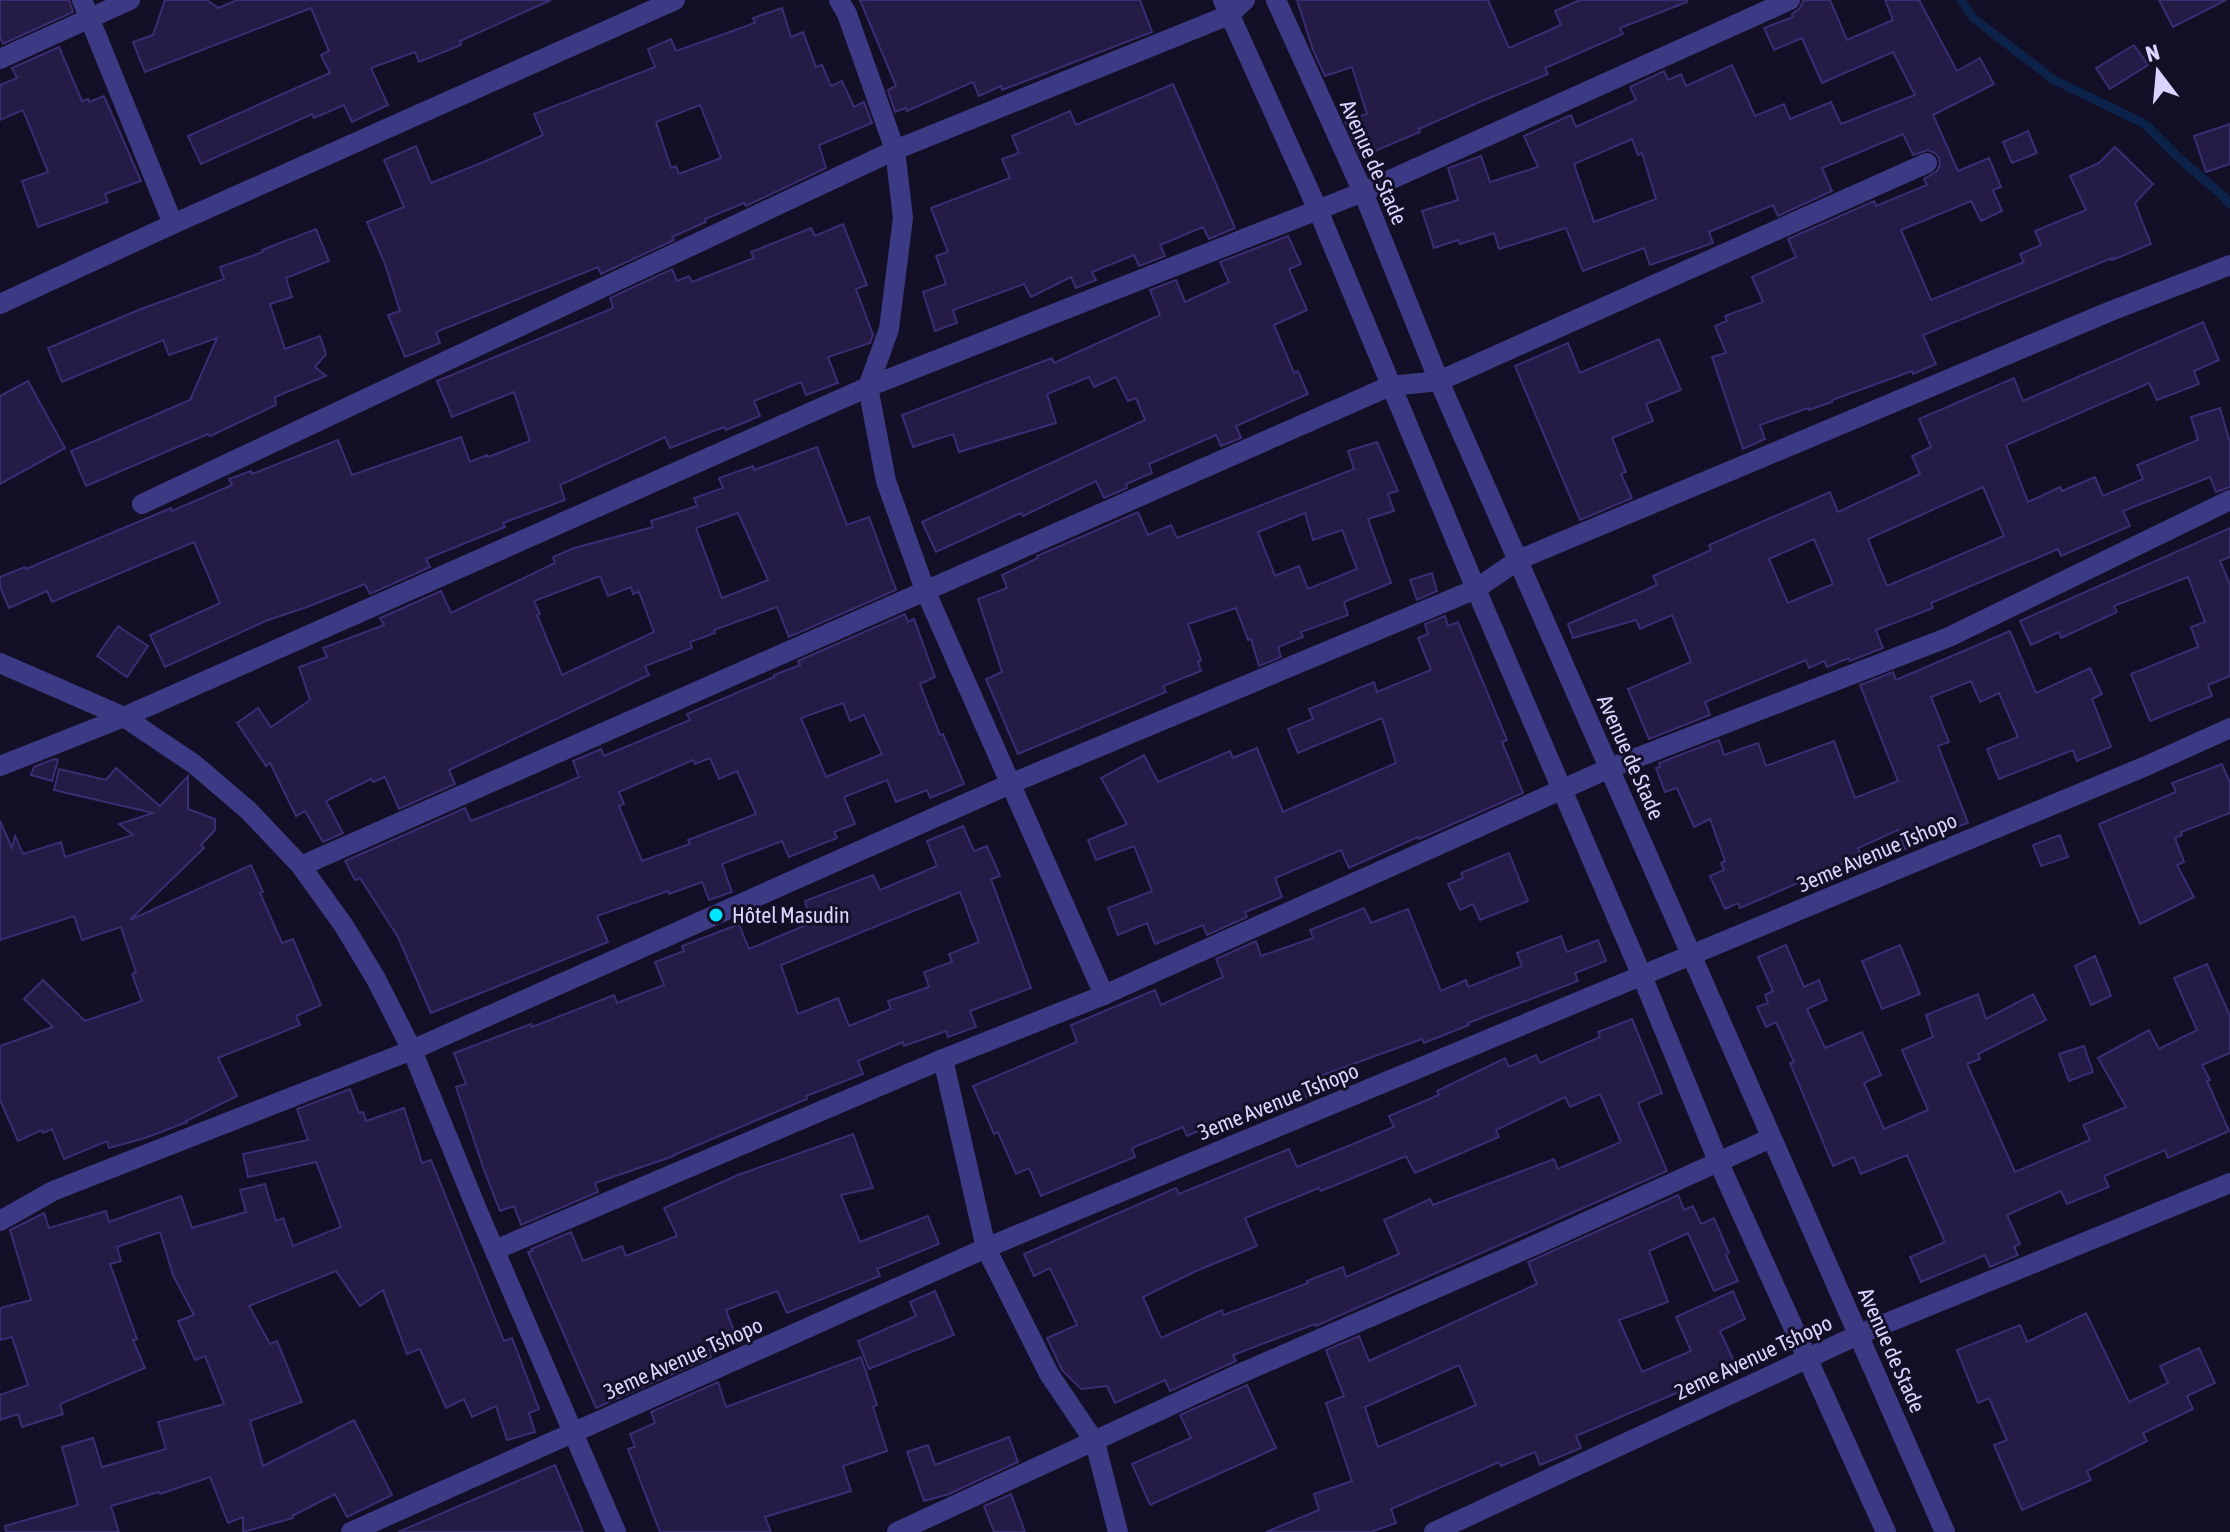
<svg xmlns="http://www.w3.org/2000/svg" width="2230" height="1532" font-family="'Asap Condensed',sans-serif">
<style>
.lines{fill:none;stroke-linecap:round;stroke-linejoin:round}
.stream{stroke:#0c2248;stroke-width:9}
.building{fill:#241b47;stroke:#3b2d73;stroke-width:2;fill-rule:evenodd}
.minor{stroke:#3d3a85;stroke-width:20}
.poi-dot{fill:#00e5ff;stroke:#130f26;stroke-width:3}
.labels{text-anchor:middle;stroke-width:6;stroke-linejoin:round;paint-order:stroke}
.street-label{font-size:22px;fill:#d9d4ff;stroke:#130f26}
.poi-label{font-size:22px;fill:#d9d4ff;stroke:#130f26;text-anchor:start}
</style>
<rect width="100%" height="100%" fill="#130f26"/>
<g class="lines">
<polyline class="stream" points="1961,0 1973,18 2054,80 2145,124 2181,160 2221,194 2230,204"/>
</g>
<g class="building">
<polygon points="0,0 69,0 73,12 3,44 0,37"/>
<polygon points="165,0 207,0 218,8 237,0 551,0 460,41 461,45 419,62 415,52 371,68 388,105 352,122 344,105 314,118 312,114 201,164 188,136 330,73 321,55 329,51 311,8 145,72 133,42 153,35"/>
<polygon points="860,0 1140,0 1152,32 1002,90 1001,86 979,96 973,82 907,111 906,108 895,112 888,90 896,86"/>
<polygon points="1297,0 1488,0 1509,48 1561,25 1555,11 1580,0 1687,0 1687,2 1620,28 1623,34 1545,68 1548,74 1482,101 1419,129 1420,132 1361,157 1345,121 1367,114 1352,67 1325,76 1313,50"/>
<path d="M1806,0H1830L1847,40L1893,20L1885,0H1919L1957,71L1980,58L1994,84L1933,115L1958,171L1989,158L2001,187L1993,190L2002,211L1981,221L1971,201L1901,230L1931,300L2024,262L2020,254L2041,245L2035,231L2086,210L2070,176L2099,163L2115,147L2153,184L2135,203L2151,244L2112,260V258L1923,335L1936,364L1913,374L1912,371L1832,400V402L1809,410L1808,408L1760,425L1765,439L1743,449L1712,357L1726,353L1715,326L1727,321L1725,316L1763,302L1752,277L1796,257L1788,239L1874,201L1876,206L1927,185L1924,179L1937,171L1940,165L1939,158L1935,153L1928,150L1913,155L1903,134L1822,168L1832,191L1778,216L1773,205L1709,232L1713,243L1650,265L1644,248L1583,271L1566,228L1499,249L1494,233L1460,244L1458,240L1434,248L1422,211L1458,200L1448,168L1481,156L1490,182L1538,167L1524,136L1571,115L1576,127L1636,100L1630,87L1664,71L1668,80L1681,74L1686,86L1732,65L1755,116L1784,104L1790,119L1831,102L1841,124L1915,95L1893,52L1822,83L1802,38L1774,50L1764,28L1793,17L1792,14L1800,8L1803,1ZM1632,139L1638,155L1642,153L1656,199L1594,222L1574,164Z"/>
<polygon points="2159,0 2226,0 2173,27"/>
<path d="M782,8L791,37L803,32L816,67L822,65L831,86L842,81L854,107L864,102L872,123L819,145L826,168L746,206L744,203L705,219L706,222L672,237L674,240L601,274L598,267L436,332L440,343L405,357L388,315L400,311L385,264L367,222L404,207L384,160L416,146L431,183L486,161L543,135L534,114L655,67L648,49L671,39L676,51L755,23L753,18ZM700,105L721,158L679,174L676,166L671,168L656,122Z"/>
<polygon points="2134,45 2148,65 2110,89 2096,68"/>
<polygon points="59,47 82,101 88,99 89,102 104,96 141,181 105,194 108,202 38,227 22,181 48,172 23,110 0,120 0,85 17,78 12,68"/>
<polygon points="1173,84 1235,228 1209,239 1203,227 1160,245 1165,256 1139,266 1134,255 1092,272 1096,280 1076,288 1071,277 1031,297 1024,284 953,310 957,323 935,331 923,292 946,284 936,256 948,252 931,208 1010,178 1002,159 1019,153 1012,136 1070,111 1076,125"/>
<polygon points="2230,124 2230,164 2206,172 2194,136"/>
<polygon points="2028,131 2037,153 2012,163 2003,142"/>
<polygon points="843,224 867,285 856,289 873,335 870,343 828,357 838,383 806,395 801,382 754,401 760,416 726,430 724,427 670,448 665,437 560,485 565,500 503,523 505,527 426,559 430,567 370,594 365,584 307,607 268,620 165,667 150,635 220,603 194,542 52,602 47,591 9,608 0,587 0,577 25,567 26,569 171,508 172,511 232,485 229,479 251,471 252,474 338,440 352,475 461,437 470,462 487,455 488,457 530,441 514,392 452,417 437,381 611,309 613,307 610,298 672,269 677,281 689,276 692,282 754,258 751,252 811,228 815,236"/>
<polygon points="316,229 329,261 286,278 292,297 270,304 285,349 320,336 326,354 315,367 326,376 275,397 276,405 210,436 208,434 86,486 71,451 190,400 217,338 169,355 163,340 62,382 48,348 141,309 224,279 220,267 263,252 262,250"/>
<polygon points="1288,236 1301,264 1289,269 1307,310 1274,325 1294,373 1298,371 1308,394 1236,426 1241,438 1221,446 1216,435 1149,464 1152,473 1126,484 1127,488 1104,498 1096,481 1023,516 1021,513 936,552 922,522 1145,420 1136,398 1128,401 1116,377 1094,387 1089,377 1047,394 1056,423 959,452 953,434 913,447 902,415 1052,358 1054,363 1160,315 1150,290 1176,280 1185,302 1229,282 1220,262"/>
<path d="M2203,322L2219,360L2194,371L2199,384L2157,400L2149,383L2006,445L2028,502L2060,487L2062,491L2095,477L2103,496L2143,479L2137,465L2198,440L2191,417L2220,408L2230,443V487L2216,492L2210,477L2123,511L2130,526L2061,556L2058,549L1931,603L1933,608L1876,630L1883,648L1850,661L1849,658L1827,667L1824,661L1809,668L1806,660L1705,702L1710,715L1649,739L1628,689L1691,662L1672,615L1640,629L1636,620L1573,638L1568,624L1657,585L1653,576L1711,550L1709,545L1830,492L1838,512L1920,474L1912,456L1931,447L1919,419L2014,378L2023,401ZM1983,487L2004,536L1887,586L1868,539ZM1814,539L1833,584L1788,603L1769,559Z"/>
<polygon points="1659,339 1681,390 1646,404 1653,421 1612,438 1626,472 1621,474 1632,498 1580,520 1515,366 1568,343 1580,373"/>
<polygon points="28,381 65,448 0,484 0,396"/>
<path d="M1377,442L1398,491L1388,494L1394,511L1368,519L1391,583L1344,602L1348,615L1301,632L1303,637L1278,647L1281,657L1259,666L1251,639L1248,640L1236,608L1188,624L1201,660L1198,662L1201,671L1163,686L1166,692L1018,754L986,679L1002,672L978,599L1007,588L1002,575L1038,558L1037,556L1138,512L1148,535L1171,525L1177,538L1354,469L1348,451ZM1305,513L1313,540L1342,530L1357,569L1308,589L1299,566L1275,576L1258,532Z"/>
<path d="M817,447L847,525L869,517L896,590L789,637L777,607L714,630L715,633L690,642L692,648L645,666L649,675L449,770L455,784L399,809L385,777L373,782L371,779L326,801L343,833L323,842L305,811L296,816L270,763L266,766L237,723L258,708L271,727L310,700L299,667L327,657L323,648L384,625L380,618L441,591L451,613L555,563L553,557L574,548L653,527L651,521L697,506L694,498L723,488L719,478L753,466L754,470ZM738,513L768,580L722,598L696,528ZM600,576L608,596L631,587L633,594L639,592L654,632L562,675L537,615L540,614L534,601Z"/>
<polygon points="2230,528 2230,557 2220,561 2230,584 2230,676 2208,685 2212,696 2150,721 2131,674 2198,647 2191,627 2205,622 2188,577 2114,606 2117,612 2061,638 2059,632 2031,645 2020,621"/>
<polygon points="1432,573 1437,591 1417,600 1410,580"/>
<path d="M905,614L908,622L914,619L935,677L920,684L940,735L943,734L964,784L930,798L927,790L896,802L887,780L844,797L855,824L834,832L837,838L789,857L782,841L722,864L732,892L709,900L702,882L669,894L668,891L597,916L608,942L431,1013L398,937L360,878L355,880L345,861L465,808L471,821L544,792L579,777L573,761L601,749L604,756L690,720L687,714L774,677V675L800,665L798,661ZM843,703L850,721L864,715L882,754L826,777L801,718ZM710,758L719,779L737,771L756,814L688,840L690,844L642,861L619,806L624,804L619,792L693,760L695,764Z"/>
<polygon points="1445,616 1448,626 1458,622 1507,740 1502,742 1523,793 1419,839 1418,837 1349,868 1341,850 1275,878 1282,897 1245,912 1247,917 1207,935 1203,925 1155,944 1147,923 1118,935 1108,908 1152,891 1134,846 1096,860 1088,840 1127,824 1101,778 1144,755 1158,782 1230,751 1233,758 1257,748 1283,812 1396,763 1382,718 1298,753 1288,729 1313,719 1309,709 1374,682 1377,692 1431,670 1418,638 1428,634 1425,624"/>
<polygon points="118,626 148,646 127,677 97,656"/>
<polygon points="2010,631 2036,693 2090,668 2102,694 2092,699 2111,747 2077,761 2073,750 1999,779 1987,749 2018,737 1999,693 1980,702 1971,681 1931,697 1949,742 1938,746 1968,823 1926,838 1927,841 1905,849 1898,830 1858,848 1861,856 1740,908 1738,903 1725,909 1710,876 1724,870 1721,863 1725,861 1710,819 1694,827 1677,788 1665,792 1656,768 1660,767 1659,763 1719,740 1724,755 1758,743 1766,766 1834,741 1855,798 1898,781 1860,685 1893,672 1896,680"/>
<polygon points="54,759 58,760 52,781 31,775 34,767"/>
<polygon points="2222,764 2230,783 2230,813 2181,832 2182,835 2175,838 2184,862 2177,865 2194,897 2140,924 2099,824 2176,792 2172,783"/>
<polygon points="116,768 160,806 188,776 188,809 215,819 215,830 201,845 204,848 130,920 251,865 263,892 260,893 282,943 293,939 321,1005 296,1016 300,1025 218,1058 237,1096 186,1121 187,1122 145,1138 109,1148 107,1141 64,1159 52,1129 43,1133 42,1130 18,1141 0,1100 0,1046 53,1027 24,999 43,980 85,1021 142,1001 132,974 136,972 121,927 82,940 74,916 0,940 0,821 12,848 15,836 23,854 61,842 65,857 133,835 119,824 153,813 54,790 59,769 106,780"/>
<path d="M963,826L974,851L987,846L1000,876L991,879L1031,988L970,1011L976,1027L948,1037L946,1031L904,1046L903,1042L858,1061L863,1074L806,1096L807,1099L674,1155V1156L595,1183L598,1192L521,1225L514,1206L500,1211L484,1170L456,1087L466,1084L454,1053L531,1024L532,1027L614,995L617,1003L664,985L655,962L684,951L682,946L739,924L749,949L811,923L805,901L873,875L880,890L937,866L927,841ZM960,892L979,942L949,954L952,962L924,972L929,987L888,1001L891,1009L849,1026L838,998L798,1014L781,965Z"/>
<polygon points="2060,835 2068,857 2041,866 2033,845"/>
<polygon points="1509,853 1528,901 1480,920 1473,904 1460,910 1448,884 1463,878 1461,873"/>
<polygon points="1364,908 1371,923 1408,909 1441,991 1466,980 1468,987 1522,966 1517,953 1561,936 1567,952 1598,940 1606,961 1575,973 1578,981 1468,1023 1469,1025 1424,1043 1422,1039 1317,1077 1322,1090 1292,1103 1289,1097 1219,1127 1217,1123 1187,1136 1183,1127 1132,1148 1135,1157 1041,1196 1029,1168 1016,1174 998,1132 994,1134 973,1086 1077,1042 1071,1025 1155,990 1161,1005 1223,977 1216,959 1256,941 1261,956 1313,938 1310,930"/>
<polygon points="1786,945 1804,987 1819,980 1827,1000 1807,1009 1825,1048 1862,1032 1881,1075 1864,1083 1884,1129 1928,1110 1902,1050 1933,1037 1926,1015 1978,994 1986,1019 2033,994 2046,1020 1978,1054 1980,1059 1967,1064 2015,1172 2090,1140 2083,1125 2126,1107 2098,1058 2149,1030 2159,1049 2197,1030 2174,978 2207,964 2230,1016 2230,1053 2202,1065 2210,1080 2207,1081 2229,1131 2168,1158 2165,1150 2104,1176 2109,1187 2067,1204 2061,1191 2007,1215 2020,1244 2014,1247 2018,1255 1990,1267 1985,1255 1921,1282 1910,1257 1945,1242 1907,1155 1861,1174 1854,1157 1833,1166 1790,1063 1794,1062 1776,1022 1766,1027 1757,1007 1768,1003 1765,995 1773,991 1758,957"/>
<polygon points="1900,945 1920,994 1882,1009 1862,961"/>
<polygon points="2095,956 2111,996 2091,1005 2075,966"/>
<path d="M1632,1019L1662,1093L1638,1103L1667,1171L1316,1326L1315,1324L1233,1355L1236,1361L1170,1391L1165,1380L1115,1403L1107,1386L1081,1389L1062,1370L1047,1338L1077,1325L1050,1268L1034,1276L1024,1254L1176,1188L1179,1194L1289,1149L1297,1167L1394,1127L1389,1116L1439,1095L1437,1091L1505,1058L1509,1067L1536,1055L1540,1063L1600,1037L1598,1032ZM1600,1094L1621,1142L1558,1169L1554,1159L1433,1205L1430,1199L1384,1220L1399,1254L1346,1277L1343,1267L1307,1281L1308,1283L1224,1315L1222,1310L1161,1338L1143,1297L1196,1271L1257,1246L1245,1218L1319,1188L1321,1191L1406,1156L1415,1173L1499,1137L1496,1130L1565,1097L1570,1107Z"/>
<polygon points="2084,1046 2093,1072 2069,1081 2059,1054"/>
<polygon points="350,1089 359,1113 363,1112 366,1121 404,1108 422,1163 431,1160 504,1341 512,1338 539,1409 529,1413 535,1432 507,1440 496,1406 472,1417 464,1399 446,1408 420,1349 407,1354 383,1290 360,1306 336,1271 249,1306 270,1344 277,1341 302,1402 250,1421 263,1466 354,1420 392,1495 347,1517 335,1494 292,1516 293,1518 243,1532 243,1517 228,1523 210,1477 160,1494 159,1492 111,1506 119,1532 6,1532 5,1526 78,1505 62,1447 93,1438 102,1467 166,1449 158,1422 224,1404 205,1356 195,1360 178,1321 194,1315 173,1275 160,1232 117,1247 121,1261 110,1264 137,1339 133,1340 145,1368 60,1404 63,1414 22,1427 18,1414 0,1420 0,1395 28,1385 12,1337 0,1340 0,1308 31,1300 10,1230 44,1213 49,1228 106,1211 109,1222 181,1196 192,1228 246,1212 240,1190 265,1184 276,1221 283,1218 293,1246 341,1227 316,1162 248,1177 243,1154 308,1140 297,1109"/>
<polygon points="853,1134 873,1188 841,1195 860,1242 928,1216 939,1244 877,1269 880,1276 787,1313 777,1291 726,1310 737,1339 709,1350 711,1357 596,1408 528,1252 532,1251 531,1249 571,1232 583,1261 622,1246 626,1256 677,1236 664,1208 738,1175"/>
<path d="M1678,1195L1684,1210L1693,1206L1701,1224L1714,1218L1729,1253L1726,1255L1738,1281L1714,1291L1688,1233L1649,1251L1668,1302L1619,1320L1642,1372L1691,1351L1676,1317L1733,1291L1745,1319L1720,1331L1738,1370L1710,1383L1709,1379L1576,1436L1581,1448L1540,1465L1535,1452L1501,1466L1499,1462L1391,1509L1396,1523L1371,1532H1266L1319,1510L1314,1494L1352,1481L1326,1403L1344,1396L1326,1350L1359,1336L1369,1361L1537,1284L1528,1262ZM1459,1365L1476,1405L1378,1447L1365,1407Z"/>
<polygon points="935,1291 954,1335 869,1369 858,1341 916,1316 910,1302"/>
<polygon points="2086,1313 2129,1402 2168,1383 2160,1366 2199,1348 2215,1383 2187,1396 2193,1409 2143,1433 2147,1441 2087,1471 2091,1480 2022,1510 1994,1445 2007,1440 1989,1398 1978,1403 1957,1350 2020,1325 2027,1342"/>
<polygon points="861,1357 877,1405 873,1407 887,1451 843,1466 851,1491 765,1517 771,1532 660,1532 628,1449 635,1447 630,1434 655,1423 651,1412 718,1382 726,1407"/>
<polygon points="1247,1385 1276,1448 1150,1505 1132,1464 1191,1438 1180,1415"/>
<polygon points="1009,1437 1018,1462 949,1494 924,1501 907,1452 928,1445 935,1465"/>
<polygon points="555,1465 583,1532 398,1532"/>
<polygon points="1011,1494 1025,1532 994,1532 984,1506"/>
</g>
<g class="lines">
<g class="minor">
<polyline points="82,0 173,224"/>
<polyline points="839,0 847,14 895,150 903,218 889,329 868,387 886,481 925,590 1104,995"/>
<polyline points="1223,0 1318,210 1476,589 1642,976 1718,1161 1886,1532"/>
<polyline points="1276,0 1363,192 1439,381 1945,1532"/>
<polyline points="0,59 130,0"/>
<polyline points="0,304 173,224 675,0"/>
<polyline points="142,504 895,150 1229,15 1245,0"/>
<polyline points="0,663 124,717 194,764 249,811 301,866 344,926 376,979 412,1050 478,1212 616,1532"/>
<polyline points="0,766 124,717 868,387 1363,192 1790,0"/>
<polyline points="301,866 1390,386 1439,381 1927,163"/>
<polyline points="943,1059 986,1248 1049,1374 1095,1442 1118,1532"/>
<polyline points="0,1221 53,1191 412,1050 1010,784 1476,589 1518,560 2111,311 2230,265"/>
<polyline points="495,1250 943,1059 1104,995 1610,768 1949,637 2230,500"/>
<polyline points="351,1532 986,1248 2146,766 2230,728"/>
<polyline points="897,1532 1230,1378 1533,1246 1771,1138"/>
<polyline points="1434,1532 1860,1334 2230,1183"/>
</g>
</g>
<circle class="poi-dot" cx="716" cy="915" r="8"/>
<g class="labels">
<g class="street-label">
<text transform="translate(1374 162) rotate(66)" y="8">Avenue de Stade</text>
<text transform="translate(1631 757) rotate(66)" y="8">Avenue de Stade</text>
<text transform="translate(1877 852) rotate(-23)" y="8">3eme Avenue Tshopo</text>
<text transform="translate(1278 1101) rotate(-22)" y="8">3eme Avenue Tshopo</text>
<text transform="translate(1892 1350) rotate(66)" y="8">Avenue de Stade</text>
<text transform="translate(1753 1357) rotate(-25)" y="8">2eme Avenue Tshopo</text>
<text transform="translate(683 1358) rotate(-24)" y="8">3eme Avenue Tshopo</text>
</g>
<g class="poi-label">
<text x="732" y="923">Hôtel Masudin</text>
</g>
</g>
<g transform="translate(2158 72) rotate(344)" stroke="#130f26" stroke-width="6" paint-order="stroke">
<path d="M0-6L14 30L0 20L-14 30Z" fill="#d9d4ff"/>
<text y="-12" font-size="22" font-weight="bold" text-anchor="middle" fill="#d9d4ff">N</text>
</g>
</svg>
